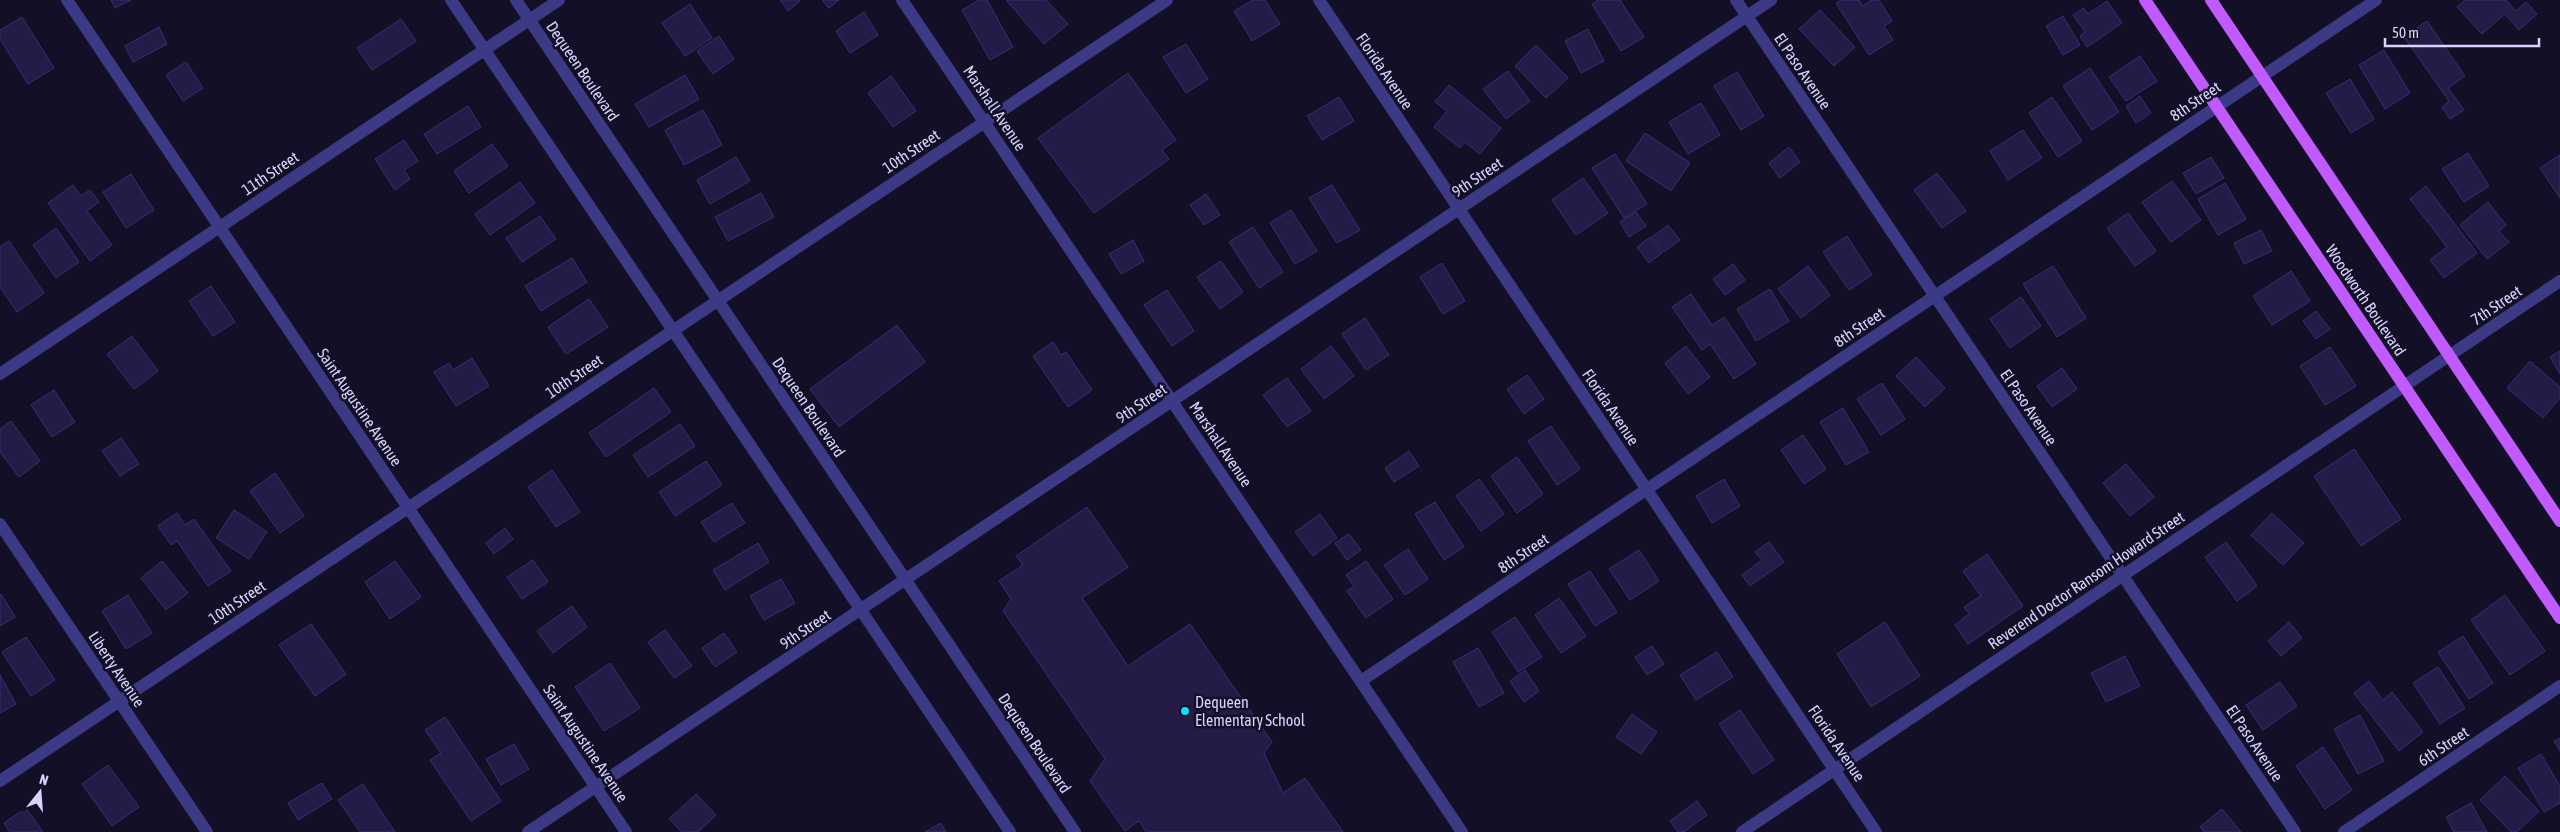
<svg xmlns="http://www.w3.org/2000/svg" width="2560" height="832" font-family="'Asap Condensed',sans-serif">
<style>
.building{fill:#241b47;stroke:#3b2d73}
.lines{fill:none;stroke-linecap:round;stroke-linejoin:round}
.minor{stroke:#3d3a85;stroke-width:12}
.major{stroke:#c25bff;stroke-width:12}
.poi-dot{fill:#00e5ff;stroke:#130f26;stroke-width:2}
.labels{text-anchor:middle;stroke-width:5;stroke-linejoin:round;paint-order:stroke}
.street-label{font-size:16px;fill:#d9d4ff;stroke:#130f26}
.poi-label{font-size:16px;fill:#d9d4ff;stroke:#130f26;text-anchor:start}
</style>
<rect width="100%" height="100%" fill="#130f26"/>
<g class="building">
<polygon points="111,0 131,0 115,8"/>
<polygon points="780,0 799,0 800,1 788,11"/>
<polygon points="822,0 839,0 829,8"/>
<polygon points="979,0 987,0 1013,47 990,60 962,10"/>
<polygon points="1006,0 1046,0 1068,24 1044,44"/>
<polygon points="1253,0 1265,0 1280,24 1252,41 1234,11"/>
<polygon points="1598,0 1620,0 1644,37 1621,51 1592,4"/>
<polygon points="1842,0 1859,0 1862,6 1872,0 1879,0 1892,21 1884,26 1893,40 1869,55 1836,3"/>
<polygon points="2465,0 2506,0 2516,11 2526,2 2537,14 2519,30 2505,14 2482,34 2457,7"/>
<polygon points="2107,1 2122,23 2087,47 2080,36 2085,32 2073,15 2084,8 2088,14"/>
<polygon points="690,4 712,38 685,56 662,23"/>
<polygon points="1820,10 1855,47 1834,66 1799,29"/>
<polygon points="864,12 878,35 850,53 836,31"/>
<polygon points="2063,16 2080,45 2063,55 2046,26"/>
<polygon points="22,17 54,68 28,84 0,39 0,30"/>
<polygon points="401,19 416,41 372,70 357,48"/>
<polygon points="2427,21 2465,76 2448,88 2464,110 2450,119 2442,107 2449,101 2404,37"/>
<polygon points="159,27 167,44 133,62 125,46"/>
<polygon points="1588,29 1604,61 1581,73 1565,41"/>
<polygon points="719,36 734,59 713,74 697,51"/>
<polygon points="1186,44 1208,79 1186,93 1163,57"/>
<polygon points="1536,45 1568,78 1546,98 1515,66"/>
<polygon points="2384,50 2410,93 2385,109 2359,65"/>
<polygon points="2140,56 2157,81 2126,101 2109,77"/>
<polygon points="186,62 203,88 183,101 166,75"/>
<polygon points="2090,68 2119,112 2092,130 2063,86"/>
<polygon points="1508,71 1530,101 1506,119 1483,89"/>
<polygon points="1737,72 1764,116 1741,130 1714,86"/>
<polygon points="1128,73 1176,140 1162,150 1169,159 1094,213 1038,138"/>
<polygon points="685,75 699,99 649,127 635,104"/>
<polygon points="891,76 916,111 893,127 868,93"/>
<polygon points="2350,79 2374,119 2351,133 2326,93"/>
<polygon points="1449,85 1501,128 1480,154 1465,142 1460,148 1434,127 1447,111 1435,102"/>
<polygon points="2140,96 2151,113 2136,123 2126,106"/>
<polygon points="1339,97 1354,121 1322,140 1307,116"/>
<polygon points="2052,97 2082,141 2058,157 2029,113"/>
<polygon points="1701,103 1720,135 1688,154 1669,122"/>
<polygon points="468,106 481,127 437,154 424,134"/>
<polygon points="703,110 722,145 684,165 665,130"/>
<polygon points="2023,130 2042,158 2008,180 1990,151"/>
<polygon points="1645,133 1690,163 1671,191 1626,161"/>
<polygon points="404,140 418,161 404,170 410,179 395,190 375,159"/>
<polygon points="492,144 508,166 469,193 454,171"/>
<polygon points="1789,147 1800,162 1780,178 1769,163"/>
<polygon points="2468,153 2489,186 2464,202 2442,169"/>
<polygon points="1615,154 1647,204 1624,218 1592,168"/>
<polygon points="2560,155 2560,198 2540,168"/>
<polygon points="736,157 750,181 710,204 697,180"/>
<polygon points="2211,157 2224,178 2196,194 2183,173"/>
<polygon points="1937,173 1966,211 1942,228 1914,190"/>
<polygon points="131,174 154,210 126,228 103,192"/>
<polygon points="1583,178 1608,213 1576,235 1552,200"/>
<polygon points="2172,181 2201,220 2171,242 2142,202"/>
<polygon points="520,182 535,203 490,235 475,214"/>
<polygon points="2225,183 2246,219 2218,235 2198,199"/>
<polygon points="73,185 81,196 90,190 99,202 87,211 112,245 90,261 48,203"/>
<polygon points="1332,185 1360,230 1337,243 1309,198"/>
<polygon points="2426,186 2477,253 2444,278 2430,260 2447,247 2410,199"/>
<polygon points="761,193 774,217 728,241 715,217"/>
<polygon points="1206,194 1220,215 1204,225 1190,205"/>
<polygon points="2488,202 2506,225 2499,231 2509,242 2487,259 2460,225"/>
<polygon points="1291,210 1317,251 1295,264 1270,223"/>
<polygon points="1636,212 1646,226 1629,237 1620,222"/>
<polygon points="2128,213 2156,251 2135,266 2107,228"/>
<polygon points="540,216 556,239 522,262 506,238"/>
<polygon points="1668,225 1680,240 1664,252 1652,237"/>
<polygon points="1253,227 1283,272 1259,288 1229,242"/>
<polygon points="56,228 79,262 56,278 33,245"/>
<polygon points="2261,230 2272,251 2244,264 2234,243"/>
<polygon points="1847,236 1872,275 1849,290 1823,252"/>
<polygon points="1650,237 1662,253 1649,263 1637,247"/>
<polygon points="1133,240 1144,261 1121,274 1109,254"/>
<polygon points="9,241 44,293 17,312 0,287 0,247"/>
<polygon points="572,258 587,282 541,311 525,286"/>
<polygon points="1221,261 1243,292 1220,309 1197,277"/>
<polygon points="1442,263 1465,301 1443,314 1420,277"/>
<polygon points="1733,264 1745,280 1725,295 1713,279"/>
<polygon points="1808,266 1830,295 1801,318 1778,289"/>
<polygon points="2053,266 2086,318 2057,337 2023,284"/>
<polygon points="2291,271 2310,301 2272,325 2253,296"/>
<polygon points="211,286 235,322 213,336 189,301"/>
<polygon points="1770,289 1789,321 1756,341 1737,309"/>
<polygon points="1167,290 1194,331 1172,346 1144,305"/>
<polygon points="1691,294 1712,325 1724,317 1756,364 1734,379 1710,344 1702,350 1672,307"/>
<polygon points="2021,297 2041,326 2010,348 1990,319"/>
<polygon points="589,299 608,327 566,354 548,327"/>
<polygon points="2316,311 2330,329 2316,339 2303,321"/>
<polygon points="1365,318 1389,355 1366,370 1342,334"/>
<polygon points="897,325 925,362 839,427 810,389"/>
<polygon points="132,336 158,371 134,389 107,354"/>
<polygon points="1053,342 1061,355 1066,352 1092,390 1068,407 1033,356"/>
<polygon points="1331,346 1354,376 1324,399 1301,369"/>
<polygon points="1686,346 1710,377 1688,394 1665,363"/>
<polygon points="2330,347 2356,386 2325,405 2300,366"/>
<polygon points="2560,351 2560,374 2550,357"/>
<polygon points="1916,357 1945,388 1925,407 1896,376"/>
<polygon points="472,358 489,386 456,406 434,372 449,363 453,370"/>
<polygon points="2530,361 2560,387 2560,398 2543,418 2507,388"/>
<polygon points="2062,368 2077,389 2052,407 2037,386"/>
<polygon points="1527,375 1544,399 1524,414 1507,389"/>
<polygon points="1287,378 1311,411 1287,427 1263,395"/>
<polygon points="1882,383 1905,419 1881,435 1857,399"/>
<polygon points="654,388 671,412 606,457 589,433"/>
<polygon points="54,390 75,422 52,437 31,405"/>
<polygon points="1843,408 1869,452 1846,465 1820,422"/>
<polygon points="11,421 40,461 19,477 0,452 0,429"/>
<polygon points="680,424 695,446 648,477 633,455"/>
<polygon points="1551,426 1580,469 1557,485 1528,441"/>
<polygon points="1803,435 1826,469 1804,484 1781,450"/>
<polygon points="121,438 139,464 120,476 102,451"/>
<polygon points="2354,449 2401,519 2361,546 2314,476"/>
<polygon points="1409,451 1419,466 1394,482 1385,468"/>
<polygon points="1517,457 1543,494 1517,513 1491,476"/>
<polygon points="706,461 722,485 675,516 659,492"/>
<polygon points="2126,464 2154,497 2130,516 2103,483"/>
<polygon points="552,470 580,512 556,527 528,487"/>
<polygon points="275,473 304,516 280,533 250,491"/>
<polygon points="1479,479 1504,514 1481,531 1456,496"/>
<polygon points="1724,479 1740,506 1712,523 1696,496"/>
<polygon points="1435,502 1464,547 1444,560 1415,514"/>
<polygon points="732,503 745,523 714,542 701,522"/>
<polygon points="1087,507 1128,567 1082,598 1128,666 1190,624 1272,742 1264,753 1283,793 1305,778 1343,832 1146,832 1139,821 1125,831 1090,781 1105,759 1003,611 1011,599 999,581 1023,565 1016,556"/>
<polygon points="234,510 267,532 249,559 216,538"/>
<polygon points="177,513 185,525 194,519 231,571 208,586 177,541 171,545 158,526"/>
<polygon points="2272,513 2304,543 2283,565 2251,535"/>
<polygon points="1320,514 1337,538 1313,556 1295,532"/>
<polygon points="505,528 513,539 494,554 486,543"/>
<polygon points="1349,534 1361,550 1347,560 1335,543"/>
<polygon points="1769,542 1784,562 1750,586 1742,575 1762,560 1755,552"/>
<polygon points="2226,542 2257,586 2237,601 2205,557"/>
<polygon points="758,543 769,562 725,590 713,570"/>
<polygon points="1408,549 1428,579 1405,595 1384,565"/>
<polygon points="1639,550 1659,581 1630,600 1609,569"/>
<polygon points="1987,554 2023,606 1968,644 1955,625 1969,614 1964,607 1981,596 1963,571"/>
<polygon points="533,560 548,582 522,599 507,577"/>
<polygon points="162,561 188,593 166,610 141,578"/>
<polygon points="395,561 421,597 390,619 365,582"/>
<polygon points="1366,561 1393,599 1366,618 1347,591 1354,586 1346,575"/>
<polygon points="1590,571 1617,612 1595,626 1568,584"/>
<polygon points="781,579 795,603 764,620 750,596"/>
<polygon points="1,594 15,617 0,626 0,595"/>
<polygon points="128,595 152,633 126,649 102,611"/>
<polygon points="2505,595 2545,651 2510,675 2471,620"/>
<polygon points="1559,598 1586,636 1561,653 1535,615"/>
<polygon points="572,606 587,627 553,653 537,631"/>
<polygon points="1515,617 1542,657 1518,672 1492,632"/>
<polygon points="1885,622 1920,676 1871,707 1837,654"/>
<polygon points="2289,622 2302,638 2281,656 2268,641"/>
<polygon points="311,624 346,674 315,696 279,645"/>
<polygon points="665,630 692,666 674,678 648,642"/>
<polygon points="724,633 737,652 715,667 702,648"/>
<polygon points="2463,636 2493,683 2469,699 2438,652"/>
<polygon points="26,637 55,680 31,696 2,652"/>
<polygon points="1652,646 1664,664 1647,675 1635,657"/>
<polygon points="1478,648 1504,693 1479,707 1453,662"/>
<polygon points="1717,652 1733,677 1696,700 1680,675"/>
<polygon points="2125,656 2140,686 2106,702 2091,673"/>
<polygon points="610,663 640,708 604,731 575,687"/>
<polygon points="2438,667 2465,708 2440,724 2413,683"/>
<polygon points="1525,670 1539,691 1524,702 1510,681"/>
<polygon points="0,675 16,704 0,713"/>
<polygon points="2369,681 2383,700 2392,692 2423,732 2399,751 2354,693"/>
<polygon points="2280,682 2297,706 2263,730 2246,705"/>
<polygon points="1740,710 1774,760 1753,774 1719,724"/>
<polygon points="1632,714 1657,732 1641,754 1616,737"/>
<polygon points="2360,715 2384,761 2358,774 2334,729"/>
<polygon points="445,717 501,801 471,821 430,760 441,753 425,730"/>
<polygon points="2560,738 2560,751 2554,741"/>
<polygon points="514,744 529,769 501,785 486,759"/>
<polygon points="2323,747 2352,790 2325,809 2296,766"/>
<polygon points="2541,754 2560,786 2560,803 2544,812 2518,768"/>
<polygon points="108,765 139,807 112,826 82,784"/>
<polygon points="2505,776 2539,811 2517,832 2511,832 2480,800"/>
<polygon points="322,783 332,799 298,820 288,803"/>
<polygon points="363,784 395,832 360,832 338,800"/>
<polygon points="696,794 716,815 698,832 682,832 669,819"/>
<polygon points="1697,801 1707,815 1684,832 1678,832 1670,821"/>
<polygon points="2471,803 2487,832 2454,832 2446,817"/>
<polygon points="26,808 43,832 10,832 4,823"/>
<polygon points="2222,809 2241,832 2204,832 2200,827"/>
<polygon points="941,823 946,832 925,832"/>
</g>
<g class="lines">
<g class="minor">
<polyline points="67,0 626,832"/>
<polyline points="451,0 1010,832"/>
<polyline points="516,0 1075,832"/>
<polyline points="902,0 1462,832"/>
<polyline points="1319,0 1876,832"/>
<polyline points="1736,0 2295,832"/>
<polyline points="0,374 559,0"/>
<polyline points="0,524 207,832"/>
<polyline points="1361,681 2376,0"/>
<polyline points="0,781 1167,0"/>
<polyline points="528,832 1771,0"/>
<polyline points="1742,832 2560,281"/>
<polyline points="2344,832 2560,686"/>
</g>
<g class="major">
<polyline points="2145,0 2560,618"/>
<polyline points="2211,0 2560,521"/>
</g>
</g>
<circle class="poi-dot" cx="1185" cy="711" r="5"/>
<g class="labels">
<g class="street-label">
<text transform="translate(583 71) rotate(56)" y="6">Dequeen Boulevard</text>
<text transform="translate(1385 71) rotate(56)" y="6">Florida Avenue</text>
<text transform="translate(1803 71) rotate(56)" y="6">El Paso Avenue</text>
<text transform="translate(2195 101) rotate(-34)" y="6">8th Street</text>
<text transform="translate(995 108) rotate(56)" y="6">Marshall Avenue</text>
<text transform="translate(911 151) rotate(-34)" y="6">10th Street</text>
<text transform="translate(270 173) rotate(-34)" y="6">11th Street</text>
<text transform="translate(1477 177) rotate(-34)" y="6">9th Street</text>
<text transform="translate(2366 300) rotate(56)" y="6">Woodworth Boulevard</text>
<text transform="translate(2496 305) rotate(-34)" y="6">7th Street</text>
<text transform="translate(1859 327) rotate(-34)" y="6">8th Street</text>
<text transform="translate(574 376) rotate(-34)" y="6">10th Street</text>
<text transform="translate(1141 403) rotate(-34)" y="6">9th Street</text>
<text transform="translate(360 407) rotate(56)" y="6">Saint Augustine Avenue</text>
<text transform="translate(809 407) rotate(56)" y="6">Dequeen Boulevard</text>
<text transform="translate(1611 407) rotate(56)" y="6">Florida Avenue</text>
<text transform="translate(2029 407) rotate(56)" y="6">El Paso Avenue</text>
<text transform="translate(1221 444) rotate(56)" y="6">Marshall Avenue</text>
<text transform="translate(1523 553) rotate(-34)" y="6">8th Street</text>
<text transform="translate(2086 580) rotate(-34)" y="6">Reverend Doctor Ransom Howard Street</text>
<text transform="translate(237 602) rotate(-34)" y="6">10th Street</text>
<text transform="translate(805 629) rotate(-34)" y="6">9th Street</text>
<text transform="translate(117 669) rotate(56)" y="6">Liberty Avenue</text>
<text transform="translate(586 743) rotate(56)" y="6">Saint Augustine Avenue</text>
<text transform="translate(1035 743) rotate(56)" y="6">Dequeen Boulevard</text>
<text transform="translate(1837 743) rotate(56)" y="6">Florida Avenue</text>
<text transform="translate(2255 743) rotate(56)" y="6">El Paso Avenue</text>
<text transform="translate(2443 746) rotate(-34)" y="6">6th Street</text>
</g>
<g class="poi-label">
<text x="1195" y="708">Dequeen<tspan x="1195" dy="18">Elementary School</tspan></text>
</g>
</g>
<g transform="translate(40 792) rotate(17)" stroke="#130f26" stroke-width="4" paint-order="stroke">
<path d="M0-4L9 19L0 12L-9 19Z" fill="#d9d4ff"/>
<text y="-8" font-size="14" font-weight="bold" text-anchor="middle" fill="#d9d4ff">N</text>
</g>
<path d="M2385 38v8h154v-8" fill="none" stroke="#d9d4ff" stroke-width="2.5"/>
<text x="2392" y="38" font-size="15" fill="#d9d4ff" stroke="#130f26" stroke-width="4" paint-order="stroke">50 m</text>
</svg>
